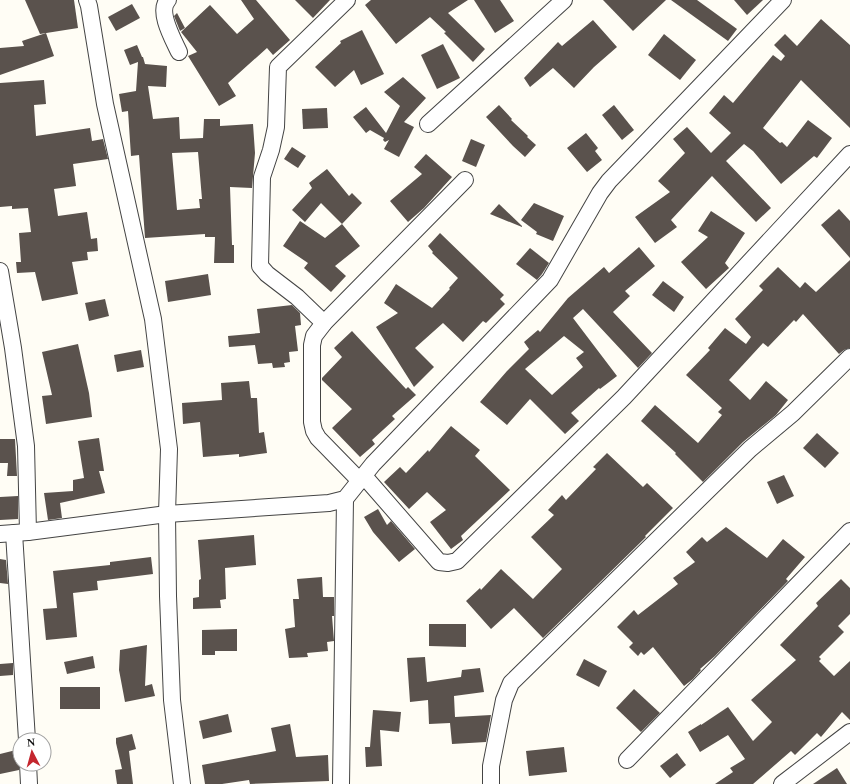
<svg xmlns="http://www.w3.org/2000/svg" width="850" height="784" font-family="Georgia,serif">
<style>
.building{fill:#5a524d;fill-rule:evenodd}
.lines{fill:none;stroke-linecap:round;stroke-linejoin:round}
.street-casing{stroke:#444;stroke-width:18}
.street{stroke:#fff;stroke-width:16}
</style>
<rect width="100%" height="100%" fill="#fffdf5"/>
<g class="building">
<polygon points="25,0 74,0 78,28 40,34"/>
<polygon points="241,0 256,0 290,40 273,55 267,48 228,83 236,96 219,106 188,56 197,52 181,32 210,5 237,34 254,19"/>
<polygon points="295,0 330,0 313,18"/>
<polygon points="371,0 468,0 448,13 485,49 473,62 444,33 446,32 430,17 396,44 365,5"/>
<polygon points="474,0 500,0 514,21 495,33"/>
<polygon points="603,0 666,0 633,31"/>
<polygon points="671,0 697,0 737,29 728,41"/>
<polygon points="734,0 763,0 747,15"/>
<polygon points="132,4 140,18 116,31 108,17"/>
<polygon points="177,13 185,28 180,31 174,16"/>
<polygon points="821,19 850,45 850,128 801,80 763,128 780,143 782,142 787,147 808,120 832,138 817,158 814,156 781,184 753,151 744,144 726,161 771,208 756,222 712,176 671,220 677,227 655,243 635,217 670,192 658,181 685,153 673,139 687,127 711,153 731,133 709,113 724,95 733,103 773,55 781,61 785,56 774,45 785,34 797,46"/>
<polygon points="593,20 617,47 594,67 574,88 553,68 530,87 524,78 558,42 562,46"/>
<polygon points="362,30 384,74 361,85 354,70 335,87 315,67 341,43 340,41"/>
<polygon points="46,33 54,56 0,75 0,48 24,46 22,41"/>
<polygon points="664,34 696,60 680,80 648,55"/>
<polygon points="443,44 460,78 437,89 421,55"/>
<path d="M137,45L142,57H143L145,64L167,66L166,87L148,86L153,119L179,117L180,139L203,138L204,119H220V126L253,124L255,153L252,188L230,187L232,245H234V263H214L215,237H205V234L145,238L139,155L131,156L128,111L122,112L119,94L136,91L138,62L130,65L124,50ZM198,152L202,199H199L200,208L177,210L172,153Z"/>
<polygon points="403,77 426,98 404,122 414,127 399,157 384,149 389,140 385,142 383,140 384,138 370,130 366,133 353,117 366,107 386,133 400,106 384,92"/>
<polygon points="44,80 46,104 34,105 36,136 90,128 92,141 103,139 108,159 73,164 76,186 54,189 58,216 87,212 91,239 97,238 98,251 87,252 88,260 72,262 78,294 42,301 35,272 17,273 16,262 21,262 19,233 31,232 28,208 12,209 12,206 0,207 0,83"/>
<polygon points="499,105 512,119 511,120 528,136 527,137 536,145 525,157 513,146 486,117"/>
<polygon points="614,105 634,130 622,140 602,115"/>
<polygon points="327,108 328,128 303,129 302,109"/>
<polygon points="586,133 598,148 595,151 602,160 587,172 567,148"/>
<polygon points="471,139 485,145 476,167 462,161"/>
<polygon points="292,147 306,156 298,168 284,159"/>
<polygon points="426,154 452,177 424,208 408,222 390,201 422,174 414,167"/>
<polygon points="327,169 349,196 352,193 362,203 342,224 321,203 305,222 292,210 312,188 309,183"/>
<polygon points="534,203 564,216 553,241 536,234 537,232 521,220"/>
<polygon points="499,204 522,226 522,227 490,214"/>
<polygon points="839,209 850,221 850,258 821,225"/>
<polygon points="711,211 745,233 725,263 729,268 706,289 681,262 708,237 698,231"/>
<polygon points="300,221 325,238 342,224 360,246 335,266 346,276 331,292 304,268 308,263 283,246"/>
<polygon points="440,233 504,295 500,299 505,304 486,323 483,321 463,342 443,323 415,348 434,367 414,387 376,327 398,313 384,303 396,284 432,308 450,289 449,288 458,278 432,253 433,252 428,246"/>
<path d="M639,247L655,266L625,291L630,296L613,312L652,353L638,368L583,309L573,318L617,376L600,389L599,388L571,413L579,421L565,434L530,399L507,425L480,402L507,371L529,349L524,342L538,330L540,332L568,298L604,267L609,273ZM564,336L584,352L576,358L583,367L552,395L525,369Z"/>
<polygon points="530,248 549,263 542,274 537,280 516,264"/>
<polygon points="850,260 850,348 844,350 839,354 803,314 796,322 794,320 768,347 763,343 729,380 750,400 766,381 788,400 776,415 743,442 703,482 675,454 676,453 641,421 655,405 698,443 722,415 718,412 722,408 686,375 710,350 708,348 725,328 746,344 751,337 735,319 763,290 759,286 778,267 800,288 805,282 816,292"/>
<polygon points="208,274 211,295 168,302 165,281"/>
<polygon points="663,281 684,297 674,312 652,295"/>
<polygon points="105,299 109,316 89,321 85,303"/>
<polygon points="292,305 300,313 301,325 295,326 298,351 289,352 290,362 284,363 285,367 273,368 272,363 258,364 255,345 229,347 228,336 260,333 257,309"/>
<polygon points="352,331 406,389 408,387 416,395 392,416 395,419 372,440 375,444 360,457 332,428 352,409 322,380 322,378 342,357 334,348"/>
<polygon points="78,344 89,393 92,417 46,424 42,396 52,395 42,352"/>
<polygon points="141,350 144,367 117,372 114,355"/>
<polygon points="249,381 251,398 257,398 259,433 264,432 267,453 239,457 239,454 203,457 200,422 183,424 182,403 222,400 221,383"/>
<polygon points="451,426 480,450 475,456 510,490 461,536 463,540 451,549 430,522 446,510 427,492 409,509 384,482 400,467 406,473 428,450 429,452"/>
<polygon points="817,433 839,453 825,468 803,448"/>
<polygon points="99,438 104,471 99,471 105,493 60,503 62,518 48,520 44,493 73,491 73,480 84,478 78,441"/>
<polygon points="0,439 15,439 17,476 7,476 8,463 0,463"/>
<polygon points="607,453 643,487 647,483 673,508 645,536 646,537 543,638 514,608 491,629 466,601 480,588 481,590 501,569 533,599 562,569 531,537 554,515 548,510 562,495 566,500 596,469 593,467"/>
<polygon points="784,475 794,496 777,504 767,482"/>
<polygon points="18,496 18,519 0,520 0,497"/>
<polygon points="378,509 387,525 391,521 415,549 399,562 373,532 364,517"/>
<polygon points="726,527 767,558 783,539 805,557 786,579 788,581 715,656 700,669 701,670 693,679 684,686 653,647 644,655 641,652 638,656 629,647 633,643 617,627 634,610 638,615 678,584 673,578 695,562 686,552 702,537 707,542"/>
<polygon points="254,535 256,565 225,568 226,599 220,600 221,608 193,609 193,598 199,597 199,580 201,579 198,540"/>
<polygon points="151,557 153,574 97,581 98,590 73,593 77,637 46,640 43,609 57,608 53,571 110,565 110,562"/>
<polygon points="0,559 6,560 8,584 0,583"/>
<polygon points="322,577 323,597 334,597 334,616 332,616 334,641 327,642 328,651 307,653 308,657 289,658 285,629 295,627 293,599 299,599 297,579"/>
<polygon points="841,579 850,588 850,614 838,626 844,632 819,657 821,659 819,661 834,676 850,661 850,720 842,712 821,737 817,733 795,755 791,751 753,784 715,784 733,772 730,768 745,759 728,735 700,752 688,732 701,724 701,725 728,707 753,741 772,722 751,700 796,660 780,645 818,606 816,603"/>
<polygon points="429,624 466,624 466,647 429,646"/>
<polygon points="237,629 237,651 215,651 215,655 202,655 202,630"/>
<polygon points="147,645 145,686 152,684 155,696 125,702 119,670 120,650"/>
<polygon points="93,656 95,668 67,674 64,662"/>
<polygon points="425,657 427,682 461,677 462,670 480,668 484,692 454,696 455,717 491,715 486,742 452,744 450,723 429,724 428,700 410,702 407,658"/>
<polygon points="584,659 607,671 599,687 576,675"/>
<polygon points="13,663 13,675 0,676 0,664"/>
<rect x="60" y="687" width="40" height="22"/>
<polygon points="634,689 660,713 641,732 616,708"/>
<polygon points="373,710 401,712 399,732 380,730 382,766 366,767 365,747 370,747"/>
<polygon points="228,714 232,732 203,739 199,721"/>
<polygon points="290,724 296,757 328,755 329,781 250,784 249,780 222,784 205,784 202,765 276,751 271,728"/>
<polygon points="132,734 136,749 129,751 133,784 117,784 115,770 122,769 116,743 116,738"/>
<polygon points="564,747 567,772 529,776 526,751"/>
<polygon points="20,749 19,770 0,774 0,754"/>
<polygon points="677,753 686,765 670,778 660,766"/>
<polygon points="837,768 847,784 813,784"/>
</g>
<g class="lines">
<g class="street-casing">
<g id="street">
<polyline points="87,0 89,6 105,104 153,319 169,449 167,514 168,596 172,700 182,784"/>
<path d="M168,0C157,11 173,39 179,52"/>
<polyline points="428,124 564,0"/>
<polyline points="0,271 13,348 26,446 28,532"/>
<polyline points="324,323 297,297 267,274 260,266 262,177 271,150 276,127 278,67 347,0"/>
<polyline points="364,476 439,562 448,563 457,561 624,397 850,154"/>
<polyline points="360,481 318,438 314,431 312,422 312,345 314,336 324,323 465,180"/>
<polyline points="14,533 27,740"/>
<polyline points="0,534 28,532 167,514 329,503 345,499 373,464 550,280 600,193 609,181 783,0"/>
<polyline points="627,760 850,531"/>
<polyline points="28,764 29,784"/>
<polyline points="341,784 345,499"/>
<polyline points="491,784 491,766 504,700 511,683 750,449 793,413 850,357"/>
<polyline points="782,784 850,732"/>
</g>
</g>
<use href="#street" class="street"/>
</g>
<g transform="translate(32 752) rotate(354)"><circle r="19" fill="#ffffff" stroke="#a0a0a0"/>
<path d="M0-3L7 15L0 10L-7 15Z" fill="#c4262e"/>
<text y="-6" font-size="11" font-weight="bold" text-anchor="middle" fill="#111111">N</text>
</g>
</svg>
